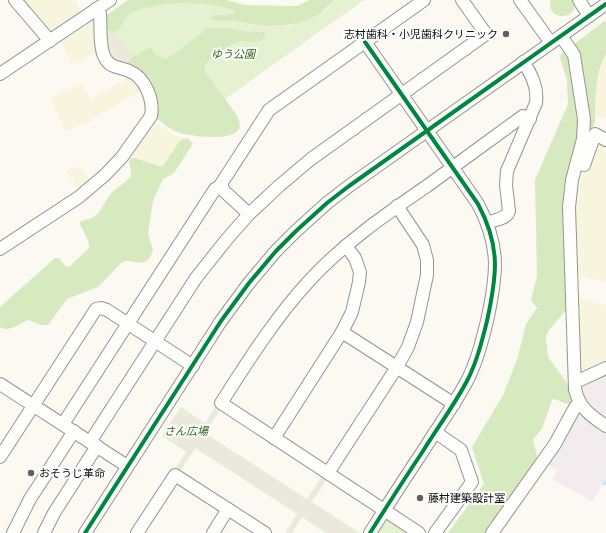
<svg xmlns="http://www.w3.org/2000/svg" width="606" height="533" font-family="'Crimson Pro','Noto Sans JP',serif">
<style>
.industrial{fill:#f2ecef}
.farmland{fill:#f8f5de}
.green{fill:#e5f1d1}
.forest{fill:#d6e9bf}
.plaza{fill:#ebe8dd}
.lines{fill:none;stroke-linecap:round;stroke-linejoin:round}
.stream{stroke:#c7e7f6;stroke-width:3}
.minor-casing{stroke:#959491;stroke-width:14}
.minor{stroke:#fefefd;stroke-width:12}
.cycleway-casing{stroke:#fff;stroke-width:6}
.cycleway{stroke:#00873e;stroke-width:4}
.poi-dot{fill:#61605e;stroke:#fff;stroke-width:1.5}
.labels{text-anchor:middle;stroke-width:4;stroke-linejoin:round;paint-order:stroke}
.poi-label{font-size:11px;fill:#0e0e0e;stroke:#fff;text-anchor:start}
.park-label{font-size:11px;font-style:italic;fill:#2d681b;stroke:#fff}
</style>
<rect width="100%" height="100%" fill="#fbf9f2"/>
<g class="industrial">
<polygon points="606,373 606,422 589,409 578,386"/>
<polygon points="580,410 606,430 606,479 592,501 552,479 557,471 547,464"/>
</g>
<g class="farmland">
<polygon points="20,0 75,0 83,13 50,33"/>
<polygon points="92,18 96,20 98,51 72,64 60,40"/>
<polygon points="606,54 606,119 595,116 597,80 603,58"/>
<polygon points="130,76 142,90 90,121 66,132 50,99 81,83 91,99"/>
<polygon points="153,121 172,134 182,138 162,167 128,155"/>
<polygon points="595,140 606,143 606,282 575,275 573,205"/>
<polygon points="75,166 83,170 91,181 80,191 66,172"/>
<polygon points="576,298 606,305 606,363 580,376"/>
</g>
<g class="green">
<path d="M170,0C191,0 214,4 234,11V13L233,14H219L215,21H229L252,25L290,26L326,10L334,0H364L225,99L186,44L165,59C159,59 155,54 153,50L131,67L116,63L108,55L105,26L120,28C122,24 124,20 127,17C137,5 156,2 170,0Z"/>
<polygon points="217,405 221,408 205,433 307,499 323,474 328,477 312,502 360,533 326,533 302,517 292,533 285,533 297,514 195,448 179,473 174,470 186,452 162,436 181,407 205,423"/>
<polygon points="385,517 413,533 375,533"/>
</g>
<g class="forest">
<path d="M128,0H226L245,5L289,6H297L310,0H334C307,32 269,28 232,21C225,20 217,22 211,19L214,15L233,14L234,13V11C206,0 155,0 130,14C124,18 121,31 114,32C105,32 104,21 107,15Z"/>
<path d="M551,0H575C578,23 544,20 551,0Z"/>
<path d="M606,20V54C594,74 596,100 595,122L593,127L591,128L589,126L574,44Z"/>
<path d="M206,28H229L248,32H263L266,35C256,49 248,37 237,42C229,45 211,58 205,65V71L238,117C239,121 241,126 239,129C232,142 191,136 180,133C172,131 165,125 159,120C155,117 154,111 151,107C144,93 138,76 128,64L130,59L149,48L152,49C156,54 160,60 167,58L202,33L204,29Z"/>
<path d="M563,52L569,53L580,109L567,309L549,330L546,337L548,357L570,387L573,395L572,401L569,404C563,404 560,400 554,399L552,400L542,429L533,439L537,456L535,463L485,533H448L484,484L472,447L503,395L517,360L526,324L537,308L531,300L537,276L535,180L568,104L567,80L560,58L561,54Z"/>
<path d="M183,139C188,138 190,139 192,143L191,147L174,173L163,179L153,201L148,234L153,250C146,274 133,255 121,263L98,287L67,299L48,325H41L29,320C19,323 10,333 0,327V307L55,258H59L65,266L69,267L89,248V243L80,224L81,221C85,220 91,219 95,216C102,211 104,202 109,196C115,188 124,184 130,177C135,171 122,158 135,158L162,167L179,142Z"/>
</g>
<g class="plaza">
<polygon points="105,32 115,33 132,57 129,59 119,60 110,46 111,37 105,36"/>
<polygon points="217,405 221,408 204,434 307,501 324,475 328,477 311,503 356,533 347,533 346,531 345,533 329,533 302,516 291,533 286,533 299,513 196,447 178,473 175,471 187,451 172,441 173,436 169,431 164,438 162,436 181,407 183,409 179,416 185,417 189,414 205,424"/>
</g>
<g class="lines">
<polyline class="stream" points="604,484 606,481"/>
<g class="minor-casing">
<g id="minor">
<polyline points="15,0 50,41"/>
<polyline points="520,0 551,43"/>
<polyline points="579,0 589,16"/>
<path d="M561,36L574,55L584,119L583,139L572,180L569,207L575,389C579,408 591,416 606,426"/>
<path d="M365,42L478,204C501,247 497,275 487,321C482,341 477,361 468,379C455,404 438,427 423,451C405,478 387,506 370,533"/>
<polyline points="0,74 110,0"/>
<polyline points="584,165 595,134 606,140"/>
<polyline points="249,214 224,191 222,187 221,184 269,110 424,0"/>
<path d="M487,223C495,219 506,220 509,211L506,185L507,171L536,103C538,87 532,74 523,62"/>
<path d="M0,249L79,197L105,175L122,157L151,116C154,100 145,77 129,71C120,67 110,68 105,58C99,48 101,26 100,14L96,9"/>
<polyline points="342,332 454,404"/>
<polyline points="575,380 580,380 606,368"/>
<polyline points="0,384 127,466"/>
<polyline points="63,424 215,189 222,186"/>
<polyline points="274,438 342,332 352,312 359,282 360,272 355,258 346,246"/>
<polyline points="90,442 196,278 227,239 249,214 279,186 311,159 486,34 462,0"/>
<polyline points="0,457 96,309 101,308 107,310 193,366"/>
<polyline points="328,473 397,367 408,347 417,322 427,275 427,260 423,245 397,206"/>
<polyline points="13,533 30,499 74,431"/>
<polyline points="44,533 54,513 97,446"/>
<polyline points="85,533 221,321 249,283 276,251 296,231 327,203 349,186 606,4"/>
<polyline points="137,533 175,475 265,533"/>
<polyline points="213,533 228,509"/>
<path d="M419,533L221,403C248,361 275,318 309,281C344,243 385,215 427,186C459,163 491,139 523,116L530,119"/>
<polyline points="435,533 472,482 461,450 435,432"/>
<polyline points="492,533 555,444 573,411 576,406 580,404"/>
</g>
</g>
<use href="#minor" class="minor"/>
<g class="cycleway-casing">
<g id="cycleway">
<path d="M365,42L478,204C501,247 497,275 487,321C482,341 477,361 468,379C455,404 438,427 423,451C405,478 387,506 370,533"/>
<polyline points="85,533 221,321 249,283 276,251 296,231 327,203 349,186 606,4"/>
</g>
</g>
<use href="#cycleway" class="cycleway"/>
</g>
<g class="poi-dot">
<circle cx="506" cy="34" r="4"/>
<circle cx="31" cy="473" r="4"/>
<circle cx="420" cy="498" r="4"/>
</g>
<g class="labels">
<g class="poi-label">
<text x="498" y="38" text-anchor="end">志村歯科・小児歯科クリニック</text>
<text x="39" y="477">おそうじ革命</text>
<text x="428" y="502">藤村建築設計室</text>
</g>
<g class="park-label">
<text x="233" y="58">ゆう公園</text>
<text x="186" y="435">さん広場</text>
</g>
</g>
</svg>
